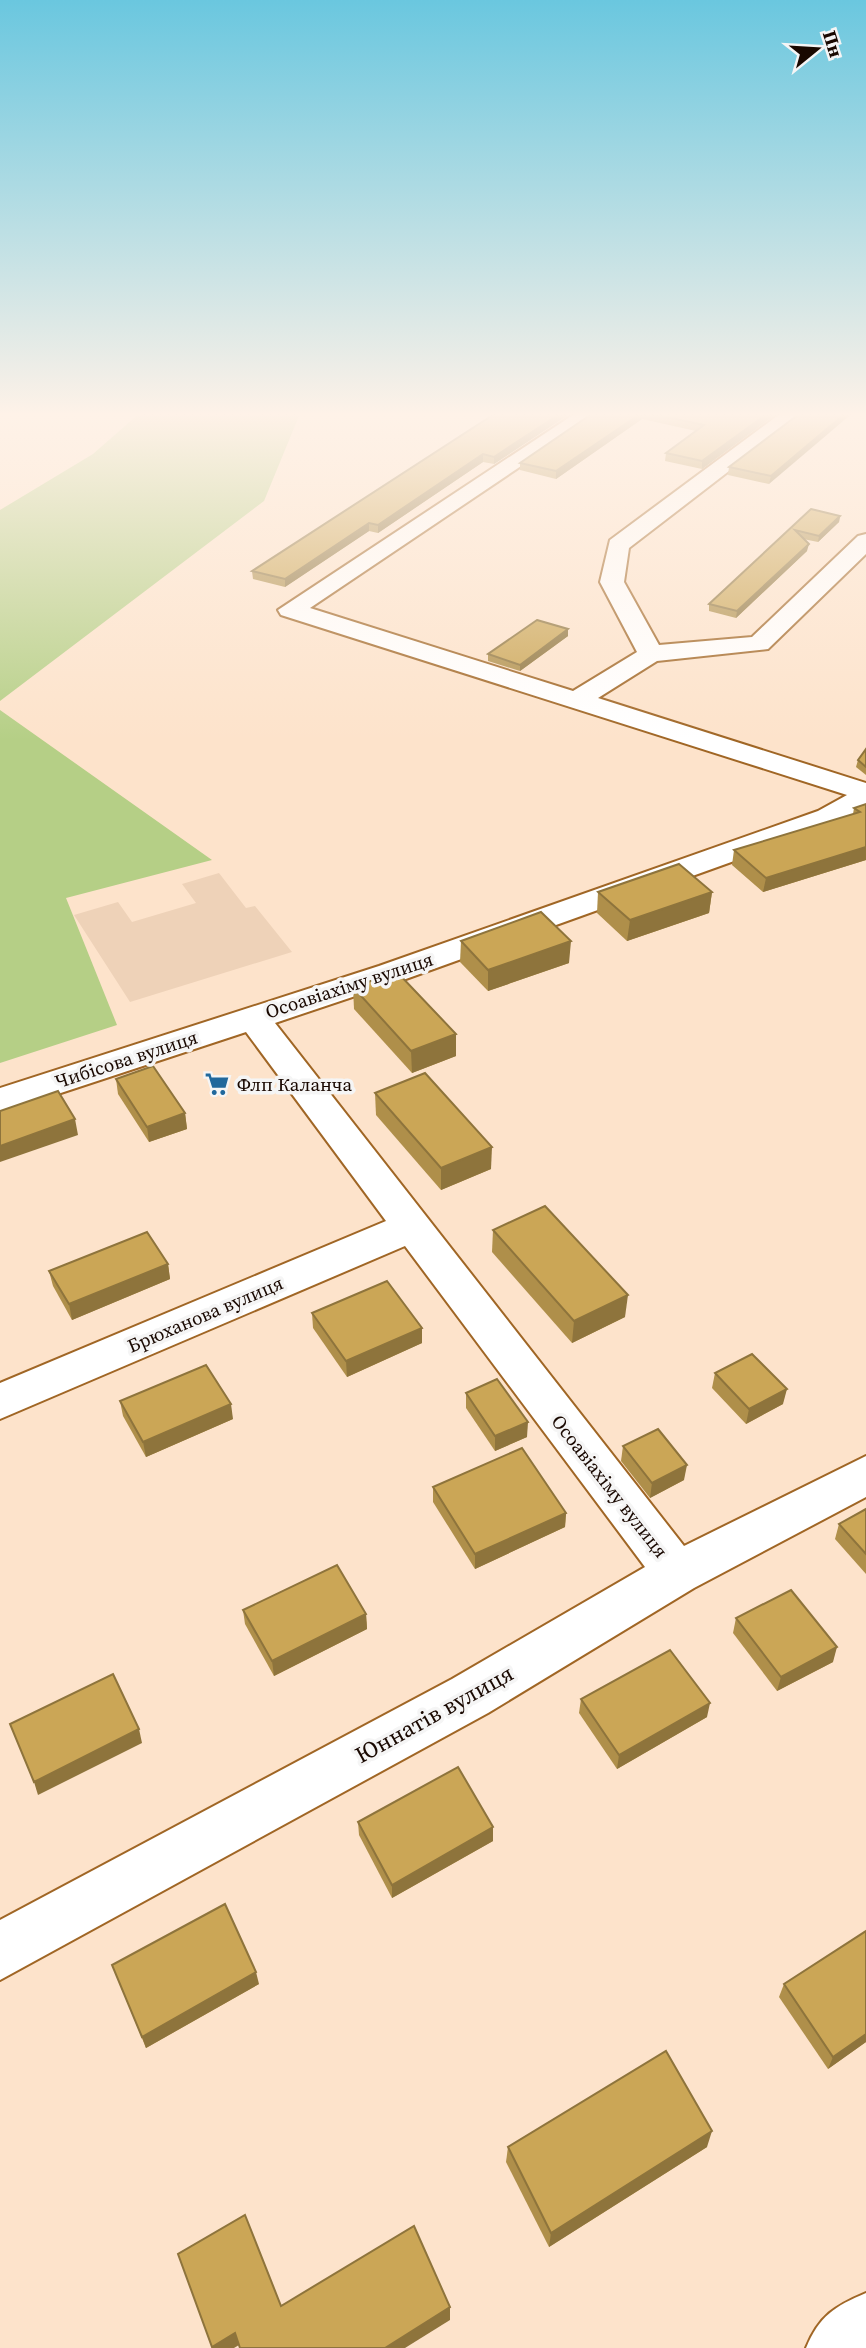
<svg xmlns="http://www.w3.org/2000/svg" width="866" height="2348" font-family="'Source Serif 4',serif">
<style>
.built{fill:#eed2b8}
.green{fill:#b5cf86}
.lines{fill:none;stroke-linecap:round;stroke-linejoin:round}
.minor-casing{stroke:#a06625;stroke-width:4}
.major-casing{stroke:#a06625;stroke-width:4}
.minor{fill:#fff;fill-rule:evenodd}
.major{fill:#fff;fill-rule:evenodd}
.wall{fill:#af8f4a}
.shaded-wall{fill:#8e743c}
.building{fill:#cba656;stroke:#8e743c;stroke-width:2}
.labels{text-anchor:middle;stroke-width:7;stroke-linejoin:round;paint-order:stroke}
.street-label{font-size:19px;fill:#190800;stroke:#f5f5f5}
.poi-label{font-size:19px;fill:#190800;stroke:#f5f5f5;text-anchor:start}
.near-street-label{font-size:23px;fill:#190800;stroke:#f5f5f5}
</style>
<rect width="100%" height="100%" fill="#fde3cb"/>
<polygon class="built" points="219,873 246,908 255,906 292,952 130,1002 74,915 118,902 132,922 196,903 182,884"/>
<g class="green">
<polygon points="142,411 301,411 264,501 0,701 0,510 93,454"/>
<polygon points="0,710 212,860 66,898 117,1025 0,1063"/>
</g>
<g class="lines">
<g class="minor-casing">
<polygon id="minor" points="579,411 603,411 310,608 573,691 637,652 600,582 610,540 784,411 807,411 629,548 624,582 659,645 752,637 858,536 866,534 866,554 768,649 657,661 598,698 866,783 866,809 840,823 403,980 275,1023 684,1546 866,1456 866,1497 694,1588 488,1713 0,1980 0,1920 452,1679 645,1567 405,1246 0,1419 0,1383 386,1221 246,1032 0,1113 0,1088 379,966 818,811 847,795 281,615 278,610"/>
</g>
<g class="major-casing">
<path id="major" d="M866,2293V2348H806C819,2316 835,2306 866,2293Z"/>
</g>
<use href="#minor" class="minor"/>
<use href="#major" class="major"/>
</g>
<g class="wall">
<polygon points="499,411 574,411 494,464 483,462 378,533 369,531 285,587 253,579 252,571"/>
<polygon points="596,411 780,411 702,469 665,461 666,453 696,431 642,419 556,479 520,470 520,463"/>
<polygon points="803,411 769,484 728,475 729,467"/>
<polygon points="811,509 840,516 839,522 818,542 803,539 807,551 736,618 709,611 709,604"/>
<polygon points="568,629 568,636 520,671 488,661 488,654"/>
<polygon points="866,749 866,775 856,767 858,760"/>
<polygon points="866,804 866,860 763,892 732,865 734,850 853,814 854,808"/>
<polygon points="598,892 712,892 709,913 627,941 597,913"/>
<polygon points="461,941 569,963 488,991 460,962"/>
<polygon points="353,987 456,1056 412,1073 354,1009"/>
<polygon points="116,1079 185,1113 187,1129 149,1142 118,1094"/>
<polygon points="375,1093 491,1169 441,1190 376,1115"/>
<polygon points="493,1230 625,1317 572,1343 492,1252"/>
<polygon points="168,1264 170,1279 72,1320 53,1286 49,1271"/>
<polygon points="312,1313 422,1328 422,1343 347,1377 313,1328"/>
<polygon points="715,1373 783,1404 746,1424 712,1388"/>
<polygon points="466,1393 527,1437 495,1451 466,1408"/>
<polygon points="120,1401 233,1419 146,1457 123,1416"/>
<polygon points="623,1446 684,1480 650,1498 621,1461"/>
<polygon points="433,1487 566,1513 565,1527 475,1569 433,1502"/>
<polygon points="866,1509 866,1574 835,1539 839,1524"/>
<polygon points="243,1610 366,1614 367,1629 274,1676 245,1624"/>
<polygon points="736,1618 833,1662 777,1691 733,1633"/>
<polygon points="581,1699 707,1717 617,1769 579,1713"/>
<polygon points="358,1822 493,1841 392,1898 359,1835"/>
<polygon points="866,1931 866,2042 828,2069 779,1997 784,1984"/>
<polygon points="112,1965 259,1984 146,2048"/>
<polygon points="508,2147 707,2147 549,2247 506,2162"/>
</g>
<g class="shaded-wall">
<polygon points="564,411 574,411 494,464 494,457"/>
<polygon points="771,411 780,411 702,469 702,461"/>
<polygon points="848,411 855,411 769,484 771,476"/>
<polygon points="643,412 642,419 556,479 556,471"/>
<polygon points="483,454 483,462 378,533 378,525"/>
<polygon points="840,516 839,522 818,542 819,536"/>
<polygon points="369,523 369,531 285,587 285,579"/>
<polygon points="809,544 807,551 736,618 737,611"/>
<polygon points="568,629 568,636 520,671 520,665"/>
<polygon points="866,847 866,860 763,892 766,878"/>
<polygon points="712,892 709,913 627,941 630,920"/>
<polygon points="571,941 569,963 488,991 488,970"/>
<polygon points="456,1034 456,1056 412,1073 411,1051"/>
<polygon points="185,1113 187,1129 149,1142 147,1127"/>
<polygon points="75,1119 78,1135 0,1162 0,1146"/>
<polygon points="492,1147 491,1169 441,1190 441,1168"/>
<polygon points="168,1264 170,1279 72,1320 69,1304"/>
<polygon points="628,1295 625,1317 572,1343 574,1321"/>
<polygon points="422,1328 422,1343 347,1377 346,1361"/>
<polygon points="787,1389 783,1404 746,1424 749,1409"/>
<polygon points="231,1404 233,1419 146,1457 143,1442"/>
<polygon points="528,1422 527,1437 495,1451 495,1436"/>
<polygon points="687,1465 684,1480 650,1498 652,1483"/>
<polygon points="566,1513 565,1527 475,1569 475,1554"/>
<polygon points="366,1614 367,1629 274,1676 272,1661"/>
<polygon points="837,1647 833,1662 777,1691 781,1677"/>
<polygon points="710,1703 707,1717 617,1769 619,1755"/>
<polygon points="139,1729 142,1743 38,1795 34,1782"/>
<polygon points="493,1827 493,1841 392,1898 392,1885"/>
<polygon points="256,1972 259,1984 146,2048 142,2037"/>
<polygon points="866,2034 866,2042 828,2069 833,2057"/>
<polygon points="712,2131 707,2147 549,2247 551,2233"/>
<polygon points="450,2307 450,2320 405,2348 385,2348"/>
<polygon points="235,2333 239,2345 234,2348 212,2348 212,2347"/>
</g>
<g class="building">
<polygon points="499,411 564,411 494,457 483,454 378,525 369,523 285,579 252,571"/>
<polygon points="596,411 771,411 702,461 666,453 704,425 643,412 556,471 520,463"/>
<polygon points="803,411 848,411 771,476 729,467"/>
<polygon points="811,509 840,516 819,536 795,530 809,544 737,611 709,604"/>
<polygon points="537,620 568,629 520,665 488,654"/>
<polygon points="866,749 866,767 858,760"/>
<polygon points="866,804 866,847 766,878 734,850 860,812 854,808"/>
<polygon points="679,864 712,892 630,920 598,892"/>
<polygon points="541,912 571,941 488,970 461,941"/>
<polygon points="397,972 456,1034 411,1051 353,987"/>
<polygon points="153,1066 185,1113 147,1127 116,1079"/>
<polygon points="425,1073 492,1147 441,1168 375,1093"/>
<polygon points="58,1091 75,1119 0,1146 0,1111"/>
<polygon points="545,1206 628,1295 574,1321 493,1230"/>
<polygon points="147,1232 168,1264 69,1304 49,1271"/>
<polygon points="387,1281 422,1328 346,1361 312,1313"/>
<polygon points="752,1354 787,1389 749,1409 715,1373"/>
<polygon points="206,1365 231,1404 143,1442 120,1401"/>
<polygon points="497,1379 528,1422 495,1436 466,1393"/>
<polygon points="658,1429 687,1465 652,1483 623,1446"/>
<polygon points="522,1448 566,1513 475,1554 433,1487"/>
<polygon points="866,1509 866,1554 839,1524"/>
<polygon points="337,1565 366,1614 272,1661 243,1610"/>
<polygon points="791,1590 837,1647 781,1677 736,1618"/>
<polygon points="670,1650 710,1703 619,1755 581,1699"/>
<polygon points="113,1674 139,1729 34,1782 10,1724"/>
<polygon points="458,1767 493,1827 392,1885 358,1822"/>
<polygon points="225,1904 256,1972 142,2037 112,1965"/>
<polygon points="866,1931 866,2034 833,2057 784,1984"/>
<polygon points="666,2051 712,2131 551,2233 508,2147"/>
<polygon points="245,2215 281,2306 414,2226 450,2307 385,2348 240,2348 235,2333 212,2347 178,2254"/>
</g>
<linearGradient id="sky" x2="0" y2="1"><stop stop-color="#6ac7df"/><stop offset="0.56" stop-color="#fef2e8"/><stop offset="1" stop-color="#fef2e8" stop-opacity="0"/></linearGradient>
<rect width="866" height="740" fill="url(#sky)"/>
<defs>
<g id="supermarket-bare" transform="scale(1.89)"><path d="M-6-5.5h2.5l.6 2H6L4.5 2H-2.5L-4.4-4H-6ZM-1.5 3.2a1.3 1.3 0 1 0 .1 0ZM3 3.2a1.3 1.3 0 1 0 .1 0Z" fill="#20689c" stroke="#f5f5f5" stroke-width="2.5" paint-order="stroke"/></g>
</defs>
<g fill-rule="evenodd">
<use href="#supermarket-bare" x="217" y="1084"/>
</g>
<g class="labels">
<g class="street-label">
<text transform="translate(349 985) rotate(-18)" y="7">Осоавіахіму вулиця</text>
<text transform="translate(126 1059) rotate(-18)" y="7">Чибісова вулиця</text>
<text transform="translate(205 1314) rotate(-23)" y="7">Брюханова вулиця</text>
<text transform="translate(610 1486) rotate(52)" y="7">Осоавіахіму вулиця</text>
</g>
<g class="poi-label">
<text x="237" y="1091">Флп Каланча</text>
</g>
<g class="near-street-label">
<text transform="translate(434 1714) rotate(-29)" y="8">Юннатів вулиця</text>
</g>
</g>
<g transform="translate(817 49) rotate(72)" stroke="#f5f5f5" stroke-width="5" paint-order="stroke">
<path d="M0-5L12 26L0 18L-12 26Z" fill="#190800"/>
<text y="-10" font-size="19" font-weight="bold" text-anchor="middle" fill="#190800">Пн</text>
</g>
</svg>
